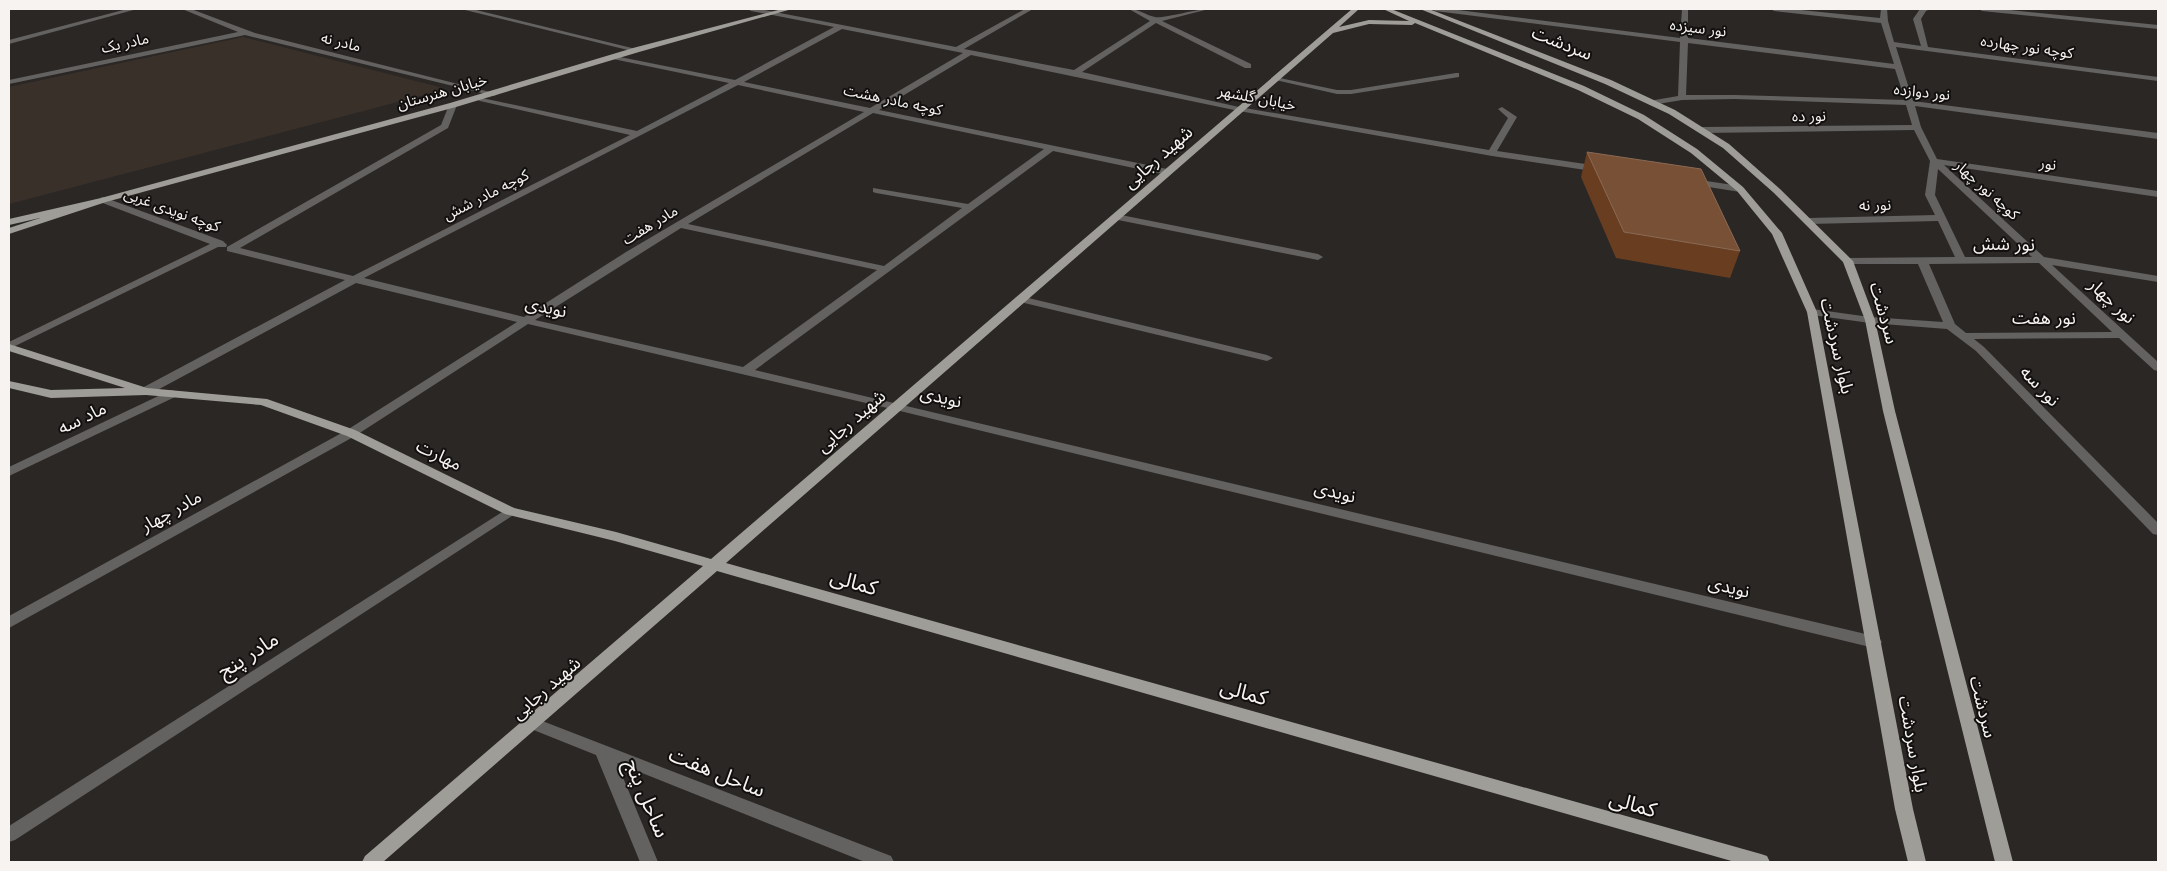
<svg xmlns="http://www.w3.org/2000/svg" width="2167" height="871" font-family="Inter,'Noto Sans Arabic',sans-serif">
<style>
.built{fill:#39302a}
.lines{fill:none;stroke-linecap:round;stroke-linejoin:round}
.minor{fill:#636260;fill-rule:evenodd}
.major{fill:#9e9d98;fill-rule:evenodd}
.wall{fill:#683d20}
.building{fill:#775036;stroke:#8b6a54}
.labels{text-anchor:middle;stroke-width:4;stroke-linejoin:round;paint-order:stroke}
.far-street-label{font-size:15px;fill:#f6f3f1;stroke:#12100f}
.street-label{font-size:18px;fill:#f6f3f1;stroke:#12100f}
.near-street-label{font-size:21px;fill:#f6f3f1;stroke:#12100f}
</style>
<rect width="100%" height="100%" fill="#2b2725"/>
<polygon class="built" points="243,37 447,89 9,204 9,87"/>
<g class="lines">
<g class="minor">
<polygon points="127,9 137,9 9,44 9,40"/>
<polygon points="182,9 191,9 255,33 498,94 494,96 245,35 9,84 9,80 238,32"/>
<polygon points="461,9 472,9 640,50 636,52"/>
<path d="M748,9H760L956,47L1025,9H1033L964,49L1074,70L1150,21L1129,9C1139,9 1145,15 1155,17C1162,19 1196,9 1209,9L1162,21L1251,64V68H1245L1156,23L1082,72L1239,107L1489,150L1508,118L1498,109L1502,107L1517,117L1497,151L1599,166L1604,169L1599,172L1492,156L1239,111L971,55L879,110L1167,169L1172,172L1167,175L1053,151L755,370L1874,636L1879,638L1882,642L1879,646L1874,648L896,410L528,324L355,436L9,628V616L347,430L517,322L356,283L150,394H142L140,391L142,388L345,280L227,251V247L441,125L449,105L456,103L457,105L448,128L240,248L353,276L630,135L480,101L476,99L477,97L637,131L729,83L613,59L609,57L610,55L735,80L834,27L751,11ZM842,29L963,53L870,108L744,82ZM738,85L864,112L626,252L524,317L364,278ZM873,113L1044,149L968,204L873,188V192L876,193L962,208L884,266L688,224ZM681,228L877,270L743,367L535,320Z"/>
<path d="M1432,9H1450L1680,38L1682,9H1688V38L1894,64L1881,23L1774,11L1771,9H1791L1880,18L1881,9H1887L1888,21L1894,42L1921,46L1913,19L1920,9H1930L1926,11L1921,19L1928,47L2158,77V81L1896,47L1913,101L2158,133V139L1915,106L1921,127L1937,159L2158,191V197L1944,165L2044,257L2158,276V282L2052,265L2158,362V371L2154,370L2119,338L1974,339L1984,347L2158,523V535L2153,534L1976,351L1947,329L1870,323L1812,315L1807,312L1812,309L1870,317L1943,322L1918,264H1848L1843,261L1848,258L1955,257L1938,221L1809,224L1804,221L1809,218L1935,215L1925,195L1930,161L1914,130L1702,133L1698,130L1702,127L1912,125L1906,105L1735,99L1682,100L1652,105H1649V101L1678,96L1680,42L1435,11ZM1688,43L1895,69L1905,100L1735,95H1686ZM1938,169L2032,257H1965L1935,195ZM2039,263L2112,332L1966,333L1955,324L1929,264Z"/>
<polygon points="1979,9 2000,9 2158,25 2158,29 1982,11"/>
<polygon points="1456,73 1459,73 1459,77 1351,94 1337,94 1271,79 1275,77 1337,90 1351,90"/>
<polygon points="1693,179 1740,186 1745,189 1740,192 1690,184 1690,180"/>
<polygon points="103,197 223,241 227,245 226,247 218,247 9,349 9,342 210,244 100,202 100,198"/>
<polygon points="1116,214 1318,254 1323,257 1318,260 1113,219 1113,215"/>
<polygon points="1020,296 1267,355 1273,358 1267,361 1016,301 1015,299 1016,297"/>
<polygon points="171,390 175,391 177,394 175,397 9,476 9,467"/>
<polygon points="510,507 515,508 517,511 515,514 15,840 9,842 9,826"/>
<polygon points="532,717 891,856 894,862 865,862 617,763 658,862 640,862 596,755 526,727 524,723 526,719"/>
</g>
<g class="major">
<polygon points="782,9 792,9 639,52 456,107 106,202 9,234 9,228 40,218 9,225 9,219 101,198 450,103 633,48"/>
<polygon points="1352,9 1359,9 1339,27 1369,20 1409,21 1383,9 1391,9 1584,86 1644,115 1697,149 1743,187 1782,233 1817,312 1913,809 1926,862 1908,862 1895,809 1807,312 1772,234 1737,191 1691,153 1638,119 1578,90 1415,23 1412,25 1369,24 1333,33 726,563 1761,854 1767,856 1770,862 1735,862 717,571 383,862 362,862 365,856 703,566 615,541 505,514 347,436 261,405 146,395 51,398 9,388 9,381 51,390 125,388 9,351 9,344 147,388 267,399 355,430 514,508 616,532 711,559"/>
<polygon points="1420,9 1429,9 1611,80 1675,110 1729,144 1780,189 1853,261 1875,320 1895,411 2013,862 1995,862 1883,411 1865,320 1843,262 1774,193 1723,148 1669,114 1605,84"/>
</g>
</g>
<polygon class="wall" points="1587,152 1740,251 1730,278 1616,258 1581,177"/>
<polygon class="building" points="1587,152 1701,169 1740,251 1624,232"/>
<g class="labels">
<g class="far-street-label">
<text transform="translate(1698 28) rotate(7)" y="5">نور سیزده</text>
<text transform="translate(341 42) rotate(14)" y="5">مادر نه</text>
<text transform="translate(125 43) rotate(-12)" y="5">مادر یک</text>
<text transform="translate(2027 47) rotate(8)" y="5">کوچه نور چهارده</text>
<text transform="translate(442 92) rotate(-16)" y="5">خیابان هنرستان</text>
<text transform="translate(1922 92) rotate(6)" y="5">نور دوازده</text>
<text transform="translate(1257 98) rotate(11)" y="5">خیابان گلشهر</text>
<text transform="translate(893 100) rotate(12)" y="5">کوچه مادر هشت</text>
<text transform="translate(1809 116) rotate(-1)" y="5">نور ده</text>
<text transform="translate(2048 164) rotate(8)" y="5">نور</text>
<text transform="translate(1987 190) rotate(42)" y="5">کوچه نور چهار</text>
<text transform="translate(486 195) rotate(-27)" y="5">کوچه مادر شش</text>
<text transform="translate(1875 205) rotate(-1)" y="5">نور نه</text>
<text transform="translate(172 210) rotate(20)" y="5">کوچه نویدی غربی</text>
<text transform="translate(650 225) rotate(-31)" y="5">مادر هفت</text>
</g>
<g class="street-label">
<text transform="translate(1562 43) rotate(22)" y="6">سردشت</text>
<text transform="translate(1158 157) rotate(-41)" y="6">شهید رجایی</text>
<text transform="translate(2004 244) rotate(1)" y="6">نور شش</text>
<text transform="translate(2112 301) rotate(43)" y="6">نور چهار</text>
<text transform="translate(546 307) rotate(13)" y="6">نویدی</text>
<text transform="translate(1884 313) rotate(74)" y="6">سردشت</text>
<text x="2044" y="324">نور هفت</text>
<text transform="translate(1837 346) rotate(77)" y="6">بلوار سردشت</text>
<text transform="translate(2040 386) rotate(46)" y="6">نور سه</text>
<text transform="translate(941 397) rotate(14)" y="6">نویدی</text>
<text transform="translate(82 418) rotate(-26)" y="6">ماد سه</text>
<text transform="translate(851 421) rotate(-41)" y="6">شهید رجایی</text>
<text transform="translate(439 455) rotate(26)" y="6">مهارت</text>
<text transform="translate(1335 492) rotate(14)" y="6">نویدی</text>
<text transform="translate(171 511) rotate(-29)" y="6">مادر چهار</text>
<text transform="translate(1729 587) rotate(14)" y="6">نویدی</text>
<text transform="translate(546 688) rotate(-41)" y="6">شهید رجایی</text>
<text transform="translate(1983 707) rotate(76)" y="6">سردشت</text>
<text transform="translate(1913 744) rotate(80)" y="6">بلوار سردشت</text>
</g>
<g class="near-street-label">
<text transform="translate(854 582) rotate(16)" y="7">کمالی</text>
<text transform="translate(248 655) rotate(-33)" y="7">مادر پنج</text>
<text transform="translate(1244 692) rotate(16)" y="7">کمالی</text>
<text transform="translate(717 772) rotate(22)" y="7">ساحل هفت</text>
<text transform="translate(647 798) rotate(67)" y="7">ساحل پنج</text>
<text transform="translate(1633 804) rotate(16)" y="7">کمالی</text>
</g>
</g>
<rect width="2167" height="871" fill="none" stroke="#f6f3f1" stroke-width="20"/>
</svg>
